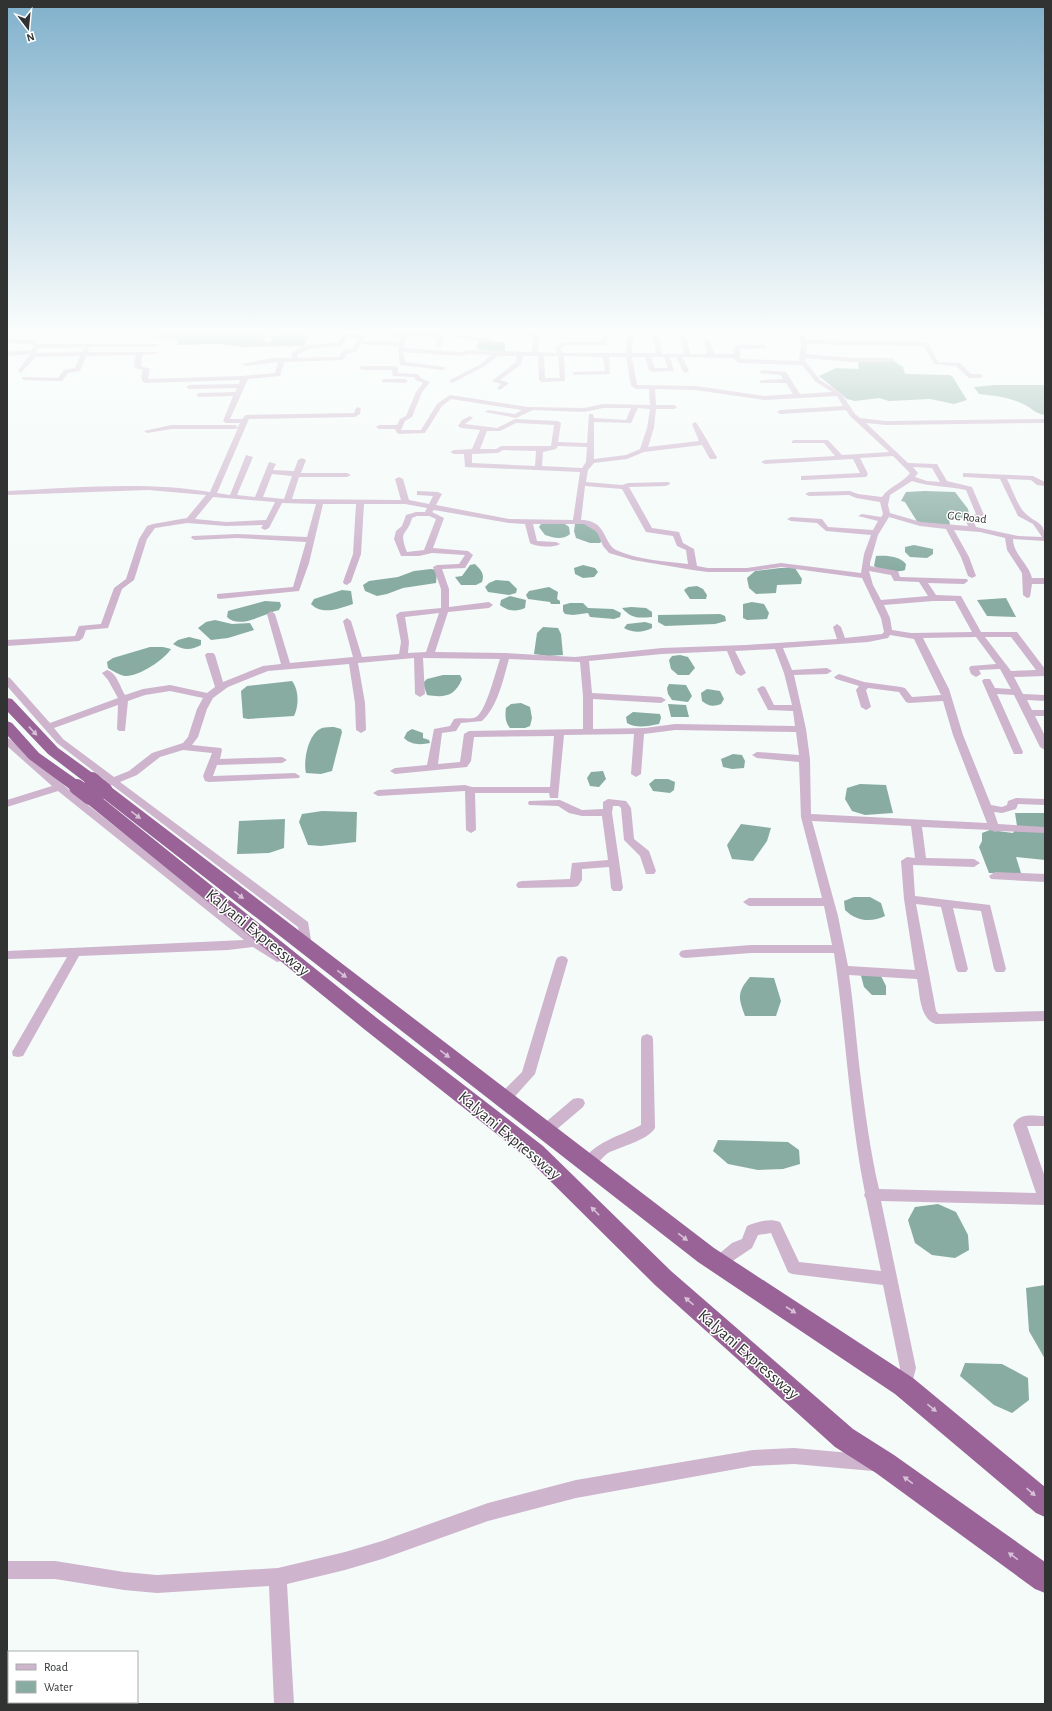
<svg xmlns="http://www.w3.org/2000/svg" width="1052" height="1711" font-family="'Alegreya Sans',sans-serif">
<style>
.water{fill:#88aca2}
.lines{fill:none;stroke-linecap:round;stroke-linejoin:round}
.minor{fill:#ceb4cd;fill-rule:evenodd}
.highway{fill:#996398;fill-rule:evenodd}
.highway-bridge{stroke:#996398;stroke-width:16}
.oneway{fill:#d6c1d6}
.labels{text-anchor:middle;stroke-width:3;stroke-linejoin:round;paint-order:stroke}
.far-street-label{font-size:12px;fill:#303332;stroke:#fff}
.near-street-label{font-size:17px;fill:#303332;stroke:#fff}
</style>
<rect width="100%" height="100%" fill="#f4fbf9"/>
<g class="water">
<polygon points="155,332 269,332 263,341 270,342 279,332 310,332 304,346 243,347 219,344 177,345 178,339 154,339"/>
<polygon points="480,340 505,342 505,350 503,352 477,349 478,347 476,346"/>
<polygon points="861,361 893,361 903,367 905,374 949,375 952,376 967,400 954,404 930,399 889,401 879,398 855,401 847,399 819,376 836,368 859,369 858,363"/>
<path d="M995,385H1045V415C1036,414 1033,409 1025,405C1010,397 995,396 979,394L974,387Z"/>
<polygon points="925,491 955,492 968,509 970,518 949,519 950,525 918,523 905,502 901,501 906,492"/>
<polygon points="579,522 589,523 603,539 600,543 590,543 576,538 574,531 575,524"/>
<path d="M552,523L565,524L569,527L570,534C564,540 553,538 545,535L539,527L541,524Z"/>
<polygon points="914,545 933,549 933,554 927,558 910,557 905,552 905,547"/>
<path d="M876,556C887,555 899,556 906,564L905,570C896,573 882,571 874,566Z"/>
<path d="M475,564C481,570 485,574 482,582L476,585H461L455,577L462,576L470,565Z"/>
<polygon points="583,565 595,568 598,572 594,577 583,578 575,574 574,568"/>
<polygon points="780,568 795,568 802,579 801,584 777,585 776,593 756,594 749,588 747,578 755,571"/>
<polygon points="431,569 437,570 436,583 403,588 387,594 377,596 365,591 363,585 369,581 398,577 414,571"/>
<polygon points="496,580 509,581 517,589 516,593 509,595 488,592 485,587 489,583"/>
<polygon points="697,586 703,589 707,595 706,599 690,599 684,590 688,587"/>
<polygon points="549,587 558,592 557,599 560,601 560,604 551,604 550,602 528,599 526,595 529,591"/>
<path d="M342,590L351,591L353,604C341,608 322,616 311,604L314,599Z"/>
<path d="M510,596L526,600L525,608C517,612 507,611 500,605L501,600Z"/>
<polygon points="1006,598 1016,617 987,616 977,600"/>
<path d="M265,601L280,602L281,606L279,610C265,613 240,630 227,617L228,611Z"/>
<polygon points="752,602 764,604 769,613 767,619 747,620 743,618 743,604"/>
<polygon points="570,603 583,603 588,608 613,609 621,613 620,617 614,619 590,617 588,613 573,615 565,614 563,611 563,605"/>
<path d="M631,607L646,608L652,612V617C638,618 632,619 622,608Z"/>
<polygon points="720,614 725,616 726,621 715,624 665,626 658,622 658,615"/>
<polygon points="215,620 232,624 250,623 254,630 228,638 211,640 198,628 206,622"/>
<path d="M645,622L652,624V628C642,633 633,633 624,628L627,624Z"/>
<polygon points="543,627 558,628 561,634 563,655 548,656 534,654 537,633"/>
<path d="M189,637L201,640V645C190,651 183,650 173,644L178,640Z"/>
<path d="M150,647H163L171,649C164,660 138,677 125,676C119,675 113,671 108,668L107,662L113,658Z"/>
<polygon points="680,655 688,657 695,668 689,675 678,675 671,669 669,660 672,656"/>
<path d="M443,675H460L462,679C455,696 445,698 427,695L423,683L427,679Z"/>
<path d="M292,681C299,690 299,706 294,716L248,719L243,718L241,691L247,686Z"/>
<polygon points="669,684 686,685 692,696 688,702 672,700 668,694 667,688"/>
<path d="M707,689L720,691L724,699L721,704C713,707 708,706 702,701L701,693Z"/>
<path d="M521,703L530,707L532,718L530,726L525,728H510C505,722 505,716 506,708L511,704Z"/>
<polygon points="668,704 686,705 689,717 671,717"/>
<path d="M633,712L660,714L661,718L659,724C648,726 637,729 627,723L626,717Z"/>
<path d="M334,727L341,729L342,732L332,771L321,774L306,773C303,761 308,733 322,728C325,727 331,727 334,727Z"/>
<path d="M412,729L423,733V738L429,740L430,743C421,745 411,745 404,738L407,732Z"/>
<polygon points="733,754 742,755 745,761 744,768 732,769 723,767 721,759"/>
<polygon points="603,771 606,779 599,787 590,786 587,778 591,772"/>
<polygon points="655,779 668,779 675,782 674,790 670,793 653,791 649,784"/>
<polygon points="860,784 886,785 893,813 865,815 852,811 845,799 847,788"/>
<polygon points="322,811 357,812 356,842 321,846 308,845 299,822 302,814"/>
<polygon points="1015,813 1045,813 1045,860 1016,857 1021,873 989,873 979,847 982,841 982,833 990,830 1013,833 1017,826"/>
<polygon points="285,819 284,848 269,853 237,854 239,821"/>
<polygon points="741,824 771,828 767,841 753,861 732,859 727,845"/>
<path d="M854,897H870L881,903L885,916C871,923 856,921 845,910L844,901Z"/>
<polygon points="860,972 880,974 886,986 886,995 872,995 864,987"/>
<path d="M750,977L774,978L781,1001L776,1016H745C738,998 737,992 750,977Z"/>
<polygon points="718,1140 788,1142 799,1150 800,1164 783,1169 758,1170 728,1164 713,1151"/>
<polygon points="938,1204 956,1212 968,1235 969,1250 955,1258 932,1255 915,1243 908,1220 915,1207"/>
<polygon points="1045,1285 1045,1359 1029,1331 1026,1288"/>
<polygon points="965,1363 1002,1364 1028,1378 1029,1400 1012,1413 994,1405 960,1376"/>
</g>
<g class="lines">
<g class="minor">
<polygon points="7,332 14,332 7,337"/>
<path d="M363,332H369L363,341L399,342L400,337L388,336V334L390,333H440L443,335L441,347L436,346L437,337H406L403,348L460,352L470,350L532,352L533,336L509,334L491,336L489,341L487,342L455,337L458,335L485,338L487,333L492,332H568L565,334H539L538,352L557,353L555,348L562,342H601L603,332H609L606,345H565L561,349L563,353H626L627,332H633L632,353H656L653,337L656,335L659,337L662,354H684L679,332H685L690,354H707L704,341L707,339L710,341L714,354H733L734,347L737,345H764L766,346V348L740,349V359L799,361L801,345L799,332H805L806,340L926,342L929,344L938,362L960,363L971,374H980L983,376L980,378H969L956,366L934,364L924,346L807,344L806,354L851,358H892L895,360L892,362H851L805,358V361L820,380L841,393L855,414L860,418L886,421L1045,419V423L886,425L866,423L908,463L937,464L947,481L972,487L984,515L973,520L976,527L1018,536L1042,537L1033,524L1018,516L1000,479L966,477H963V473L1033,476L1045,482V486L1037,485L1031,480L1007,479C1012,488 1018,507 1025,513C1037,525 1045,520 1045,541L1013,539C1013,554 1029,564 1032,578H1045V584H1032L1030,597L1027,598L1023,595L1022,573L1007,550L1005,538L980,532L954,530L969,557L976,576L972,578L968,576L961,557L946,529L920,526L889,517L878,535L870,563V566L898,571L900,577L967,579L968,581L964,584L928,583L936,595L961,596L981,632H1017L1045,669V676L1014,677L1023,694L1045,695V701L1027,700L1032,710H1045V716H1035L1045,736V750L1040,747L1014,695L997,694L1023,752L1022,754H1014L982,681L984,679H990L995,688L1011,689L1000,669L979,670L981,674L976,677L971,674L969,668L971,666L996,664L976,637L923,638L949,689L963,735L991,805L1002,807L1007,805L1008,801L1016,798L1045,799V805L1018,804L1016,809L1002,813L994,812L998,824L1045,827V833L999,831L995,832L991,830L922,827L926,858L974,859L980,863L974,867L913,865L915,896L990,905L1006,969L1004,972H996L994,969L981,911L953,908L968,969L966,972H958L956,969L941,907L916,904L936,1011L939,1014L1045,1011V1021L936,1024C919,1019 920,993 917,979L849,975C854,1007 856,1039 860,1072C865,1111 870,1150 879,1189L1036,1193L1013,1125C1020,1112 1032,1116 1045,1116V1126H1027L1045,1177V1205L881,1201L916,1368L910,1391L904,1394L898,1391L896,1386L900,1368L883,1285L792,1274L788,1272L771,1233L758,1235L752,1248L719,1270L714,1268L712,1263L714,1258L732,1243L742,1239L747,1226C757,1222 769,1218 780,1222L799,1262L881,1271L866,1199L864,1195L865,1193C849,1113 846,1033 834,953H751L685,958L681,957L679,954L681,951L685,950L751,945H832L824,906H749L743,902L749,898H822L801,817L799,762L757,758L752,755L757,752L799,755L796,732L675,730L644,734L641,774L636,777L631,774L634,734L564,735L558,798H550L549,793H475L476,830L471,833L466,830L465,791L378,796L373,793L378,790L465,785L472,787H550L554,736L474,737L471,761L467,767L395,774L390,771L395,768L427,765L434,729L450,726L454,719C460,717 470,720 476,717C486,712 496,670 500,659L423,658L425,694L420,697L415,694L414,658L358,663L365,703L366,730L361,733L356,730L355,703L349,664L268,671L228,687L213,698L207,709L198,737L192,745L221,748L222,750L220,759L282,757L287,760L282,763L217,765L213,776L295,773L300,776L299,778L209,782L205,781L203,776L212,753L183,750L160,757L137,775L120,782L308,922L312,946L310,949H302L298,927L112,785L79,798L230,917L279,953H291L293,956L291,959L277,962L253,947L228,950L79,956L23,1056L18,1057L13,1056L12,1052L67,957L7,959V951L244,940L58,791L7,807V800L52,786L7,746V738L10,739L73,793L105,780L57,743L7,686V677L10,678L50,723L118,698L108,680L102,673L107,670C117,673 120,687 125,695L143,689L170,685L207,693L215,687L205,655L207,653H213L215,655L223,682L263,666L281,664L267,614L271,611L275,614L290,663L353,657L343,621L347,618L351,621L362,657L399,654L401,642L396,615L400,612L441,608V589L433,567L437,565L459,564L465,555L432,553L419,556H401L394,539L396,531L402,526L406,515L416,512H425L427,508L405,504H364L361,554L351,582L347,585L344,584L343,582L353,554L356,504H323L309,563L299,591L220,599L217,598V594L293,587L306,542L237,538L195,540L191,538L192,536L237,534L307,537L316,504L282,503L269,528L265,530L261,528L263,525L226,526L187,523L155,528L147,539L134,580L122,589L108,628L86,630L83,638L79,641L7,646V640L75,636L79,626L101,624L114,588L126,579L139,539L147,526L153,524L187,518L206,495L148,490L7,495V491C74,488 143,481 210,492L238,428L235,429H172L147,433L144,431L171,425H235L238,427L240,423H226L223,421L233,396L199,397L196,395L199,393L235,392L237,388L189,389L186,387L189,385L239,384L240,380L145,383L142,381L141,376L143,370L135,368L134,363L136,355L86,356L80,371L68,373L62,381L24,380L22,379V377L58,378L64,370L75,368L80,356L35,357L21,373L18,371L30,354L7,356V352L31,350L34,347L31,344L7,343V339L33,340L38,344H157L158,345L155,347H87L89,349L88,352H157V354L142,355L141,366L150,369L148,379L242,376L275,373L278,362L245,366L242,364L272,358H292V353L301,347L309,345L338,343L343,334H362ZM347,337L359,338L352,349L343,350L339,357L298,358L297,354L309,349L342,345ZM361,344L398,346L400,365L443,370L446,368L445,367L405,362L403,352L460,356L470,354L491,355L481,364L450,380V382L452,383L485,366L498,356H517L516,362L492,381L501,384L497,388L500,390L509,383L500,380L521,364L523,356H538L539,380L542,382L565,381L564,356L603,357L605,371L573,372V374L575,375L610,374L609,357H626L631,386L636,389H649L650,405L603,404L584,408L528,407L450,395L437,404L421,430H401L405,421L412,417L422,392L430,382L421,378L418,374L398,373V368L395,366H362L359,368L362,370H392L393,376L414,377L416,380L423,383L416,392L406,416L400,419L397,425H379L376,427L379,429H395L397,433L399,434L425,433L442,406L451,399L522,410L515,414L488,410L485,412L516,418L533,410L584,412L603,408H631L626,420L594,418L593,414H589L587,443L558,442L561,423L558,421L515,419L497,428L465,424L473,418L470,416L462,420L458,426L461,428L480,430L472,449L454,450L450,452L454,454H464L465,467L580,472L573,520L509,519L436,505L442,494L438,492L417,491V495L433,496L429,504L409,500L403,479L399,477L395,479L401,500L292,499L299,477H347L351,475L347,473H301L306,460L302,458L298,460L294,471L273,470L276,464L269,462L255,497L237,495L253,457L246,455L230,495L217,493L249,419L355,417L360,414L361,409L358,407L356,408L354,413L246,415L242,419H230L248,379L280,376L284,362L343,360L347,353L356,352ZM85,347L82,352L37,353V348ZM544,356H558L560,378H545ZM632,357H645L649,370L652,372L674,371L670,357H676L683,371L686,373L689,371L682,357L734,358L738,363L802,365L816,382L832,392L800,394L786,372L762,370L759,372L760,373L781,375L783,379L762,380L760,381V383H786L793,394L764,396L696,386L637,385ZM651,357H664L668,368H655ZM655,389L696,390L764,400L837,396L843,406L780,410L777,412L780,414L846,410L850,416L889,452L842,455L828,440H794L792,441V443H824L835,456L765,460L761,462L765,464L853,459L860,473L801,476V480H804L866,477L868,474L860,458L893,456L910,473C902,484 889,486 882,497L858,494L850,491L809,492L805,494L809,496L849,495L856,498L880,502L883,514L881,517L862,514L858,516L878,521L873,530L828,527L822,519L791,517L787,519L791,521L817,523L826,531L871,535L864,554L861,573L781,563L747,568H708L697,566L694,549L683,543L679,532L652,528L629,487L666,486L670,484L669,482L628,483L622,485L586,482L588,470L594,463L627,459L644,452L702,445L710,459H716L717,457C713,451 698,423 695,422L692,424L699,441L648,447L654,428L656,409H674L677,407L674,405H656ZM638,408L650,409L647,428L640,449L626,455L594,459V422L631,423ZM516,423L554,425L551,446H501L496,449H480L487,431H500ZM558,446L587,447L586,462L582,468L542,466L543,452L556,449ZM503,450L536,451L535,466L472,463V454L498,453ZM913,467L932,468L940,482L927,481L915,477L918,473ZM272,474L292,476L284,499L263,497ZM912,481C930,487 948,486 966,490L976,514L965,519L968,526L921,522L890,513L888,505L890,495ZM585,486L622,489L646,532L673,536L677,546L686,550L688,564C665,561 637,560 616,550C603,543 607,520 581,520ZM213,497L275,502L266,520L226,522L195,519ZM434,510L509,523L525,524L530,543C535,547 554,548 560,544L556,542L537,541L533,524H584L597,532L603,546L609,553L633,560L693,570L708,572H747L781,567L862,578L881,618L884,632L882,634L845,638L841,627L837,624L833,627L837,639L746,645L662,648L575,657L505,653L435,652L448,612L489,608L493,605L489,602L449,607V589L442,569L465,568L473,555L468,551L433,548L444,518L432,512ZM417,516H429L436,519L424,550L407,552C398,529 407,537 412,518ZM869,571L891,575L894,581H897L919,582L928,596L881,600L873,585ZM933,601H955L972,632L911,633L892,630L890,618L884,605ZM439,613L426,652L408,653L409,642L405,617ZM890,635L914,639L941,695L912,697L905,688L901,687L864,682L839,674L834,677L836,679L859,686L856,690L861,707L866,710L871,707L866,690L868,688L899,692L906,702L909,703L943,701L953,735L987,823L811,814L810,759L806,729L794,675L827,674L832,671L827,668L792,670L783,648L868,642L888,638ZM985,637H1011L1036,670L1011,671ZM775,649L784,673L792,705H774L765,687L762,686L757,689L768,710L793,711L795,726L675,724L645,728L593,729V699L661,703L666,700L661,697L592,693L589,661L662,654L727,651L736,673L741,676L746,673L735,651ZM509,659L580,662L583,696V729L469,731L464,734L460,762L438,764L442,733L456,731L461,723L482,721C498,706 503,680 509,659ZM170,691L203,698L197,709L188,737L183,743L152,753L129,771L114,777L63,739L54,728L118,705L117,729L119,731H125L128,701L145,695ZM812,821L911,826L915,858L907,857L901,861L904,899L915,970L848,966L838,916Z"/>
<polygon points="384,379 405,379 408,381 405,383 382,382 382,380"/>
<polygon points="608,799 626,801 631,808 634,839 649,851 656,871 654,874 646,874 640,856 624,840 621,808 619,806 613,806 612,813 623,888 621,891 613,891 611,888 609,867 582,869 582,880 578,886 574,887 518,888 516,885 518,882 522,881 570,879 572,863 608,860 602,816 582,816 569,813 558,806 529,805 528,803 529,801 560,800 582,810 603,809 603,802"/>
<polygon points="995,872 1045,874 1045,882 991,879 989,876"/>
<polygon points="562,956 566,957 568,960 535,1074 509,1103 504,1104 499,1103 497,1099 499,1095 522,1072 556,960 558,957"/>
<path d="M647,1034L652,1036L653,1039L655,1128C648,1140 620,1147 608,1153C599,1159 595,1172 583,1168L581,1164C592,1142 621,1136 641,1125V1039L642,1036Z"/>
<polygon points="578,1098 583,1099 585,1103 583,1107 550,1135 545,1137 540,1135 538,1131 540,1127 573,1099"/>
<polygon points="794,1448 873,1455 879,1457 881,1463 879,1469 873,1471 794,1464 753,1466 576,1498 488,1521 382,1559 345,1570 287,1584 294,1704 274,1704 269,1586 157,1593 124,1590 55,1579 7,1579 7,1561 55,1561 124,1572 157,1575 278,1568 345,1552 382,1541 488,1503 576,1480 753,1450"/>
</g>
<g class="highway">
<polygon points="7,698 12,699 58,748 98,777 100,780 98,783 92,785 86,783 48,754 7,711"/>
<polygon points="7,721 12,723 39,753 83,784 85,787 83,790 77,792 71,790 29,759 7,735"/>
<polygon points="105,786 111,787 714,1248 913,1378 1045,1487 1045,1517 1036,1513 895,1394 698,1262 99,795 97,791 99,787"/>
<polygon points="90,792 96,793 378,1019 543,1146 671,1271 853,1429 894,1455 1045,1562 1045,1593 1035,1589 876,1473 835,1447 655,1285 527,1158 364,1029 84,801 82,797 84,793"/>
</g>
<g class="highway-bridge">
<polyline points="92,780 105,791"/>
<polyline points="77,787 90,797"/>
</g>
</g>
<defs><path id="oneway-solid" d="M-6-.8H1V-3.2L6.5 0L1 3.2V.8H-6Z"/></defs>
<g class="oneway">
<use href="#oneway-solid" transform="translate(33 731) rotate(47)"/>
<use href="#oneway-solid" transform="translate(136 815) rotate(38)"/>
<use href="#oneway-solid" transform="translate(239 895) rotate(38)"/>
<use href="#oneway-solid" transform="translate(342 974) rotate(38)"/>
<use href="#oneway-solid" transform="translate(445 1054) rotate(37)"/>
<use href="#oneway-solid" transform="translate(595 1211) rotate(-135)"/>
<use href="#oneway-solid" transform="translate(683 1237) rotate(37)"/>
<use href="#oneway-solid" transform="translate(689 1301) rotate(-139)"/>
<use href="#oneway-solid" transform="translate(791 1310) rotate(33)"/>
<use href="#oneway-solid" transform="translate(932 1408) rotate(39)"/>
<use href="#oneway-solid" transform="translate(908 1480) rotate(-144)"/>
<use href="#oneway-solid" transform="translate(1031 1492) rotate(41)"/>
<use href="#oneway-solid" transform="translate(1013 1556) rotate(-144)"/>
</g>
<linearGradient id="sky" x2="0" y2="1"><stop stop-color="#81b1cc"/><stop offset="0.58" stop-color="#fafdfc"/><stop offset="1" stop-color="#fafdfc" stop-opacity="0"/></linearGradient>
<rect width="1052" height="571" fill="url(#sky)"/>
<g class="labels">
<g class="far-street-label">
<text transform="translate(967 517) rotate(6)" y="4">GC Road</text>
</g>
<g class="near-street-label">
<text transform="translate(258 932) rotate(39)" y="6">Kalyani Expressway</text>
<text transform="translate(510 1135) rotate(40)" y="6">Kalyani Expressway</text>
<text transform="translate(749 1354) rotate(41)" y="6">Kalyani Expressway</text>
</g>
</g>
<rect width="1052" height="1711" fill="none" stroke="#303332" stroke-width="16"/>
<rect x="8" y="1651" width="130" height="52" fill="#ffffff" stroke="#acadad"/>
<rect x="16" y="1664" width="20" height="6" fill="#ceb4cd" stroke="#acadad"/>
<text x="44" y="1671" font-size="12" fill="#303332">Road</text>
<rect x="16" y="1681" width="20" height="12" fill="#88aca2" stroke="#acadad"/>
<text x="44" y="1691" font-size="12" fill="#303332">Water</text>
<g transform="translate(28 28) rotate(164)" stroke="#ffffff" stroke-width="3" paint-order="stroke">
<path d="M0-3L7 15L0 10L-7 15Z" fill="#303332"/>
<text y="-6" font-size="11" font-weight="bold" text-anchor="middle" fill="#303332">N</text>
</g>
</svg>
